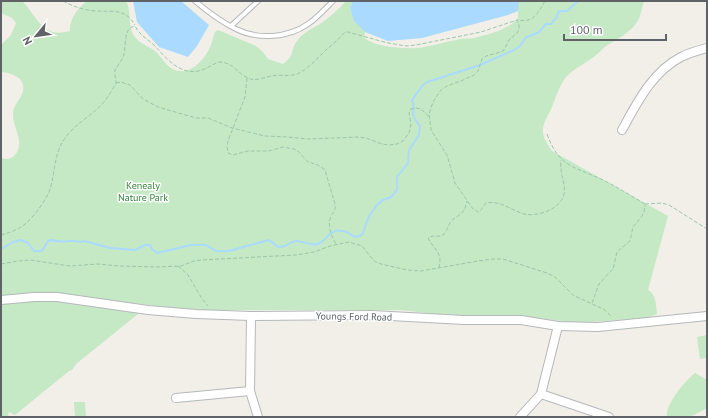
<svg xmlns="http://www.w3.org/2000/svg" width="708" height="418" font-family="'PT Sans',sans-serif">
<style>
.green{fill:#c5e8c5}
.water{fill:#aadaff}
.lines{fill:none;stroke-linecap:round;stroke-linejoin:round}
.stream{stroke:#aadaff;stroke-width:2}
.lane-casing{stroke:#b5b8bc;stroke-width:6}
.street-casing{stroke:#b5b8bc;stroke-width:10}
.path{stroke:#9cc7a9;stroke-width:1;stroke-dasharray:4 2;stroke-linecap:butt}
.lane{stroke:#fff;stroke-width:4}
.street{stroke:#fff;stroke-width:8}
.labels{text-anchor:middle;stroke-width:3;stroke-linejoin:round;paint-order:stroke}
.park-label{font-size:10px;fill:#348238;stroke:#fff}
.street-label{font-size:10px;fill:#5f6368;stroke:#fff}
</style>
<rect width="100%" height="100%" fill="#f1efe8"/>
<g class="green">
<path d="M1,1H22C38,17 42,39 70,31C69,19 78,8 87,1H126C132,11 127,26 135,37C140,44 149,46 155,51C162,57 166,67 175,70C188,76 204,61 209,49C212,44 213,37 215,32L218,30L256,46L262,51L268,59L283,64C296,54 290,50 297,41C303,32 312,29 320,24C329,18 339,9 346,1H353L350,9L355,21L365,32L364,37C372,47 405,49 417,48C430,47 443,42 456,40C462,38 468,39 474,38C490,34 508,30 518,18V1H644C641,10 641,19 634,26C626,35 616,40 606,46C602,49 599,53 595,56C586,63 575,68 567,76C559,85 556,98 551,109C541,129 539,132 552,151L668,216L648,290C656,294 656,305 657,314L647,318L577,323L513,315L454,316L400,310H179L176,308L133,303L138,314L76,364L72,370L69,371L15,415L9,412L8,415L9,417H1V158C7,160 11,159 15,155C26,143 12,126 13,114C13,106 19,101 22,94C28,79 13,73 1,72V45L11,35L16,23L12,18L1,13Z"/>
<polygon points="707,335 707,358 700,359 697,337"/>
<path d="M695,373L707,380V408L690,417H667C665,404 685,381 695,373Z"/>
<polygon points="74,402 85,402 86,417 75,417"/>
</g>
<g class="water">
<polygon points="133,1 181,1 209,25 197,46 188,57 159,47 137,22"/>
<polygon points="353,1 518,1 519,2 518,11 508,15 422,38 388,41 365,32 354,21 350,8"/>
</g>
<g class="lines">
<path class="stream" d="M1,249L13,242L21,240L28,243L34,251H42L48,241L53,240C61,244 71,239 80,242L84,241L110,248L135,250L145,245H150L152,249L157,253L191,245H206L216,251H229L269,240C272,242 276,246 279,247C286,248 290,241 296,241C303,241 311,246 318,244C323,242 326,238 330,234C338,227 348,232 355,237L362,235L369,216L377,205L383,200L391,197L397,190V177L408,163L409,150L419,135L420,126C418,123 414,119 413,114C413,108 415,107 412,100L423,85L427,82L480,65L514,50L520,46L525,38L539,32L546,24H551L556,18L559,11H567L578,1"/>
<g class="lane-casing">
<g id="lane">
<path d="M195,1C208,12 221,22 236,29C258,40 288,38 308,24C317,18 325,9 333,1"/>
<polyline points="231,26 258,1"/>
</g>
</g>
<g class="street-casing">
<g id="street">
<path d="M622,130C637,103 652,72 681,57C689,53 699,50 707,48"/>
<polyline points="1,300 34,297 57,297 148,310 196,314 251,316 372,315 464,320 521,320 558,326 598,327 707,316"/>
<polyline points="251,316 250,391 258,417"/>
<polyline points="541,394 609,417"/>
<polyline points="176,398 250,391"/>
<polyline points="520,417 541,394 558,326"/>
</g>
</g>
<g class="path">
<path d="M63,1C74,7 84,10 96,11C113,12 125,8 135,25"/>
<path d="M545,1C537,14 534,23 517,20L519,25V30L517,33L509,40L504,50L501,52L486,56L482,59L478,71L474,75L463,80L447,86L440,91L433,102L429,114L431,130L447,155L455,183L473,209L478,212L480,211L486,203C500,200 511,210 524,214C538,217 561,209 564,194C566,183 559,172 561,160"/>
<path d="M247,78L245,97L228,141L227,146L228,153L233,155L248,151H269L283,147L294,149L298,151L308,162L318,165L325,170L335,204C336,210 334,211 331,216C327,226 331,235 336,244"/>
<path d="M116,83L121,82L130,85L143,99L158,107L196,118H208L232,128L265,136L287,137L308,139L359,137L366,138L382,144L389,145L397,144L403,141L409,133L411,124L409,113L411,109C419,106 424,111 429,117"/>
<path d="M547,134C559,167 573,166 601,179C616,186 631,196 645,204"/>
<polyline points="645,204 662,203 669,205 707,229"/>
<path d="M1,235C8,233 15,231 21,227C31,221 48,199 51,186C56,166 54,150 69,133C85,116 100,112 112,90C113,88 116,85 116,82C116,78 114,75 115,70C117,66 121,62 123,57C127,48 122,28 135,26C141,37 147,38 155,46C167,59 181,77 202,70C208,68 213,64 219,62C233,62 237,73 248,78C256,82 264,77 272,76C280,74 289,77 297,74C309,69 318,57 327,49C334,43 340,38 345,32H348L384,42L405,46L416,45L481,32L517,20"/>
<polyline points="1,264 18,261 30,260 70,266 98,264 119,266 158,267 181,266 194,261 201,260 296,255 314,252 330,246 349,242 362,246 374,261 381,264 407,270 421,271 478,261 493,259 503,259 547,273 555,277 573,295 605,310 612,317"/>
<polyline points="178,266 188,275 201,297 208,306"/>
<path d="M439,268C443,252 434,250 428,238C433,234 438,238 443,235C447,232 447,227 450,223C457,213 463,219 467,201"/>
<polyline points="592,303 599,284 613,269 617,252 630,241 633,227 642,216 644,212 645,205"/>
</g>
<use href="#lane" class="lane"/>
<use href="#street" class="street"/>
</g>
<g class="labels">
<g class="park-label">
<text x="143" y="189">Kenealy<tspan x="143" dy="12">Nature Park</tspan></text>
</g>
<g class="street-label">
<text transform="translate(354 316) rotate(1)" y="4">Youngs Ford Road</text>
</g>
</g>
<rect width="708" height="418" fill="none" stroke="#5f6368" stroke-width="4"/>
<g transform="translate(36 36) rotate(241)" stroke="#ffffff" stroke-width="3" paint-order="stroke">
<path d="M0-3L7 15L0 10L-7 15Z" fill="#5f6368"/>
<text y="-6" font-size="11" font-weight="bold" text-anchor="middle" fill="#5f6368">N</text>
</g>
<path d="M564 34v6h102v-6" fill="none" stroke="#5f6368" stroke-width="2"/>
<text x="570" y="34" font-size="12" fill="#5f6368" stroke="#ffffff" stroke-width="3" paint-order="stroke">100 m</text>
</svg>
